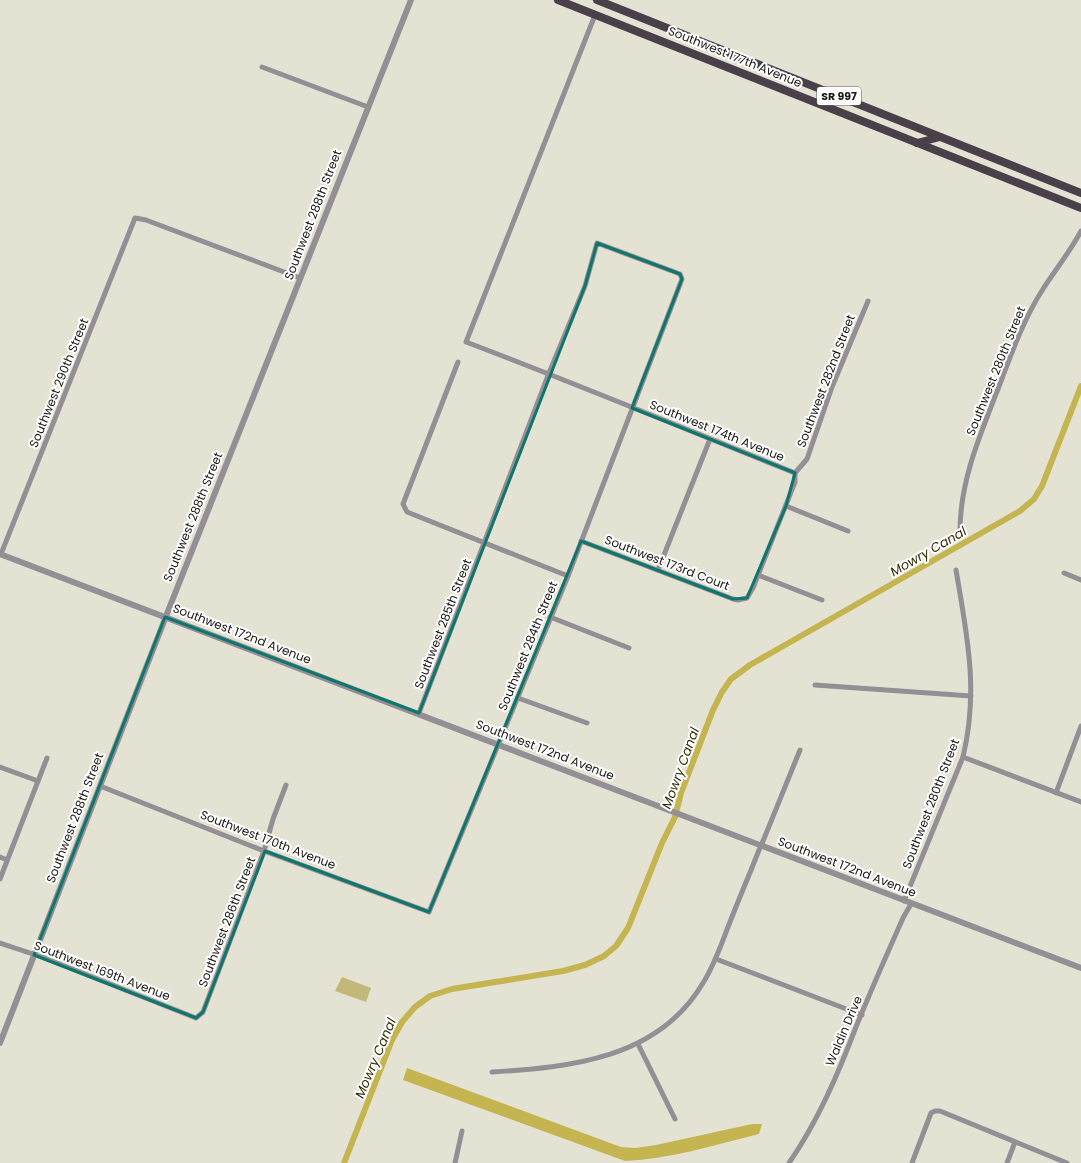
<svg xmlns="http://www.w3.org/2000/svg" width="1081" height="1163" font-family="Poppins,sans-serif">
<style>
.green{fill:#c1b87a}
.water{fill:#c4b551}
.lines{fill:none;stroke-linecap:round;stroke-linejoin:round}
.canal{stroke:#c4b551;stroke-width:6}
.minor{stroke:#948f94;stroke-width:5}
.tertiary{stroke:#948f94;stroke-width:6}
.trunk{stroke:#4a404a;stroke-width:8}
.marked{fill:none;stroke:#0f766e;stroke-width:3;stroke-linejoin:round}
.labels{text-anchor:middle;stroke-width:4;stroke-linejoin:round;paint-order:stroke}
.shield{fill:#fff;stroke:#5d5d59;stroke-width:1}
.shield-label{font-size:11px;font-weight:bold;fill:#181712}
.street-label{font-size:12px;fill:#181712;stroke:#fff}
.water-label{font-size:13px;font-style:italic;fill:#322c00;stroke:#fff}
</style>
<rect width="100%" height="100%" fill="#e4e2d3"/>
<polygon class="green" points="342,977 371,988 366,1002 335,991"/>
<path class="water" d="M407,1068L621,1147L635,1148L656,1145L752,1124H762L759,1134C715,1145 670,1159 625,1161L403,1080Z"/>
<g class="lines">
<polyline class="canal" points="344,1163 392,1040 402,1022 415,1007 430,996 452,989 563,971 585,965 604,956 616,946 628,928 662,843 675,817 681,793 713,710 722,692 731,679 750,665 1020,511 1034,499 1042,486 1081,386"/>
<g class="minor">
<path d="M595,15L466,342C577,384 685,429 795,473"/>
<polyline points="262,67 368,107"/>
<polyline points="458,362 403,504 407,512 568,576"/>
<polyline points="786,506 848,531"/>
<path d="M960,531C960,481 980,435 998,389C1011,355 1023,320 1043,289C1055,270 1070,252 1081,231"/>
<polyline points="581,541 733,599 738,600 747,598 753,588 795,482 795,473 807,459 832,387 868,301"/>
<polyline points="1,554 135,218 146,220 300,278"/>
<polyline points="658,570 710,439"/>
<polyline points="1064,573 1081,580"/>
<polyline points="758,575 822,600"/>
<polyline points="550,617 629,648"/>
<polyline points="815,685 971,696"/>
<polyline points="518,698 587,723"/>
<polyline points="963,757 1081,802"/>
<polyline points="0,767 38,781"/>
<polyline points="100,786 264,851 429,912 568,576 682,279 680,274 597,243 585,286 549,373 419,713"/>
<polyline points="1056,793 1081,726"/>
<polyline points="761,846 800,750"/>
<polyline points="0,857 7,860"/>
<polyline points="0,879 47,758"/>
<path d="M904,901L963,757C979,691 967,635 956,570"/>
<polyline points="0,943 42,957 196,1018 203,1012 264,851 273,819 286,785"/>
<polyline points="716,959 862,1015"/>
<polyline points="638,1044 675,1119"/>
<path d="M492,1072C571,1067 658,1059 703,983C715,964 722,942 730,922C740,896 751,871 761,845"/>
<polyline points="455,1163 462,1131"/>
<path d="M789,1163C818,1121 838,1074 856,1027C871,990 887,954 903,918L911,904"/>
<polyline points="912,1163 931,1113 935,1111 940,1111 1067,1163"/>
<polyline points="1007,1163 1015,1142"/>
</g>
<g class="tertiary">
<polyline points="0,554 1081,968"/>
<polyline points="0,1043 170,606 411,0"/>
</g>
<g class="trunk">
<polyline points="558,0 1081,208"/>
<polyline points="597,0 1081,193"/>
<polyline points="917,143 940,137"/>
</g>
</g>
<path class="marked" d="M597,243L680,274L682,279L632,408L795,473L786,506L747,598L733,599L581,541L429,912L265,851L203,1012L196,1018L34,955L165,617L419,713L585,286Z"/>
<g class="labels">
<rect class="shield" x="817" y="87" width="44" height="18" rx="3"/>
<g class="shield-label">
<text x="839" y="100">SR 997</text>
</g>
<g class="street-label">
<text transform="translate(735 57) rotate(22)" y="4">Southwest 177th Avenue</text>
<text transform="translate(313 215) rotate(-69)" y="4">Southwest 288th Street</text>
<text transform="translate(996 371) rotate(-68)" y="4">Southwest 280th Street</text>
<text transform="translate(826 381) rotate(-69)" y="4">Southwest 282nd Street</text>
<text transform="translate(59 383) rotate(-68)" y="4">Southwest 290th Street</text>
<text transform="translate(717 431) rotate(22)" y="4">Southwest 174th Avenue</text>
<text transform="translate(193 517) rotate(-68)" y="4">Southwest 288th Street</text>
<text transform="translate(667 563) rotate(21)" y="4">Southwest 173rd Court</text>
<text transform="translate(443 624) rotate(-69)" y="4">Southwest 285th Street</text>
<text transform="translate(242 634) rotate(21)" y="4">Southwest 172nd Avenue</text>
<text transform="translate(528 646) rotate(-68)" y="4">Southwest 284th Street</text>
<text transform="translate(545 750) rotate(21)" y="4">Southwest 172nd Avenue</text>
<text transform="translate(931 804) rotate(-69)" y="4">Southwest 280th Street</text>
<text transform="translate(75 818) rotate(-69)" y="4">Southwest 288th Street</text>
<text transform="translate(268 840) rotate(21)" y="4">Southwest 170th Avenue</text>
<text transform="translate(847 867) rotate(21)" y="4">Southwest 172nd Avenue</text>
<text transform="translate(227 922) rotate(-69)" y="4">Southwest 286th Street</text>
<text transform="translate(102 971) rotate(21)" y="4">Southwest 169th Avenue</text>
<text transform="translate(844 1031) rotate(-67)" y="4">Waldin Drive</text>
</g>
<g class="water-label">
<text transform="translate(928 551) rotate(-30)" y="5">Mowry Canal</text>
<text transform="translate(680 768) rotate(-70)" y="5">Mowry Canal</text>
<text transform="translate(375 1058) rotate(-67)" y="5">Mowry Canal</text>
</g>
</g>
</svg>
